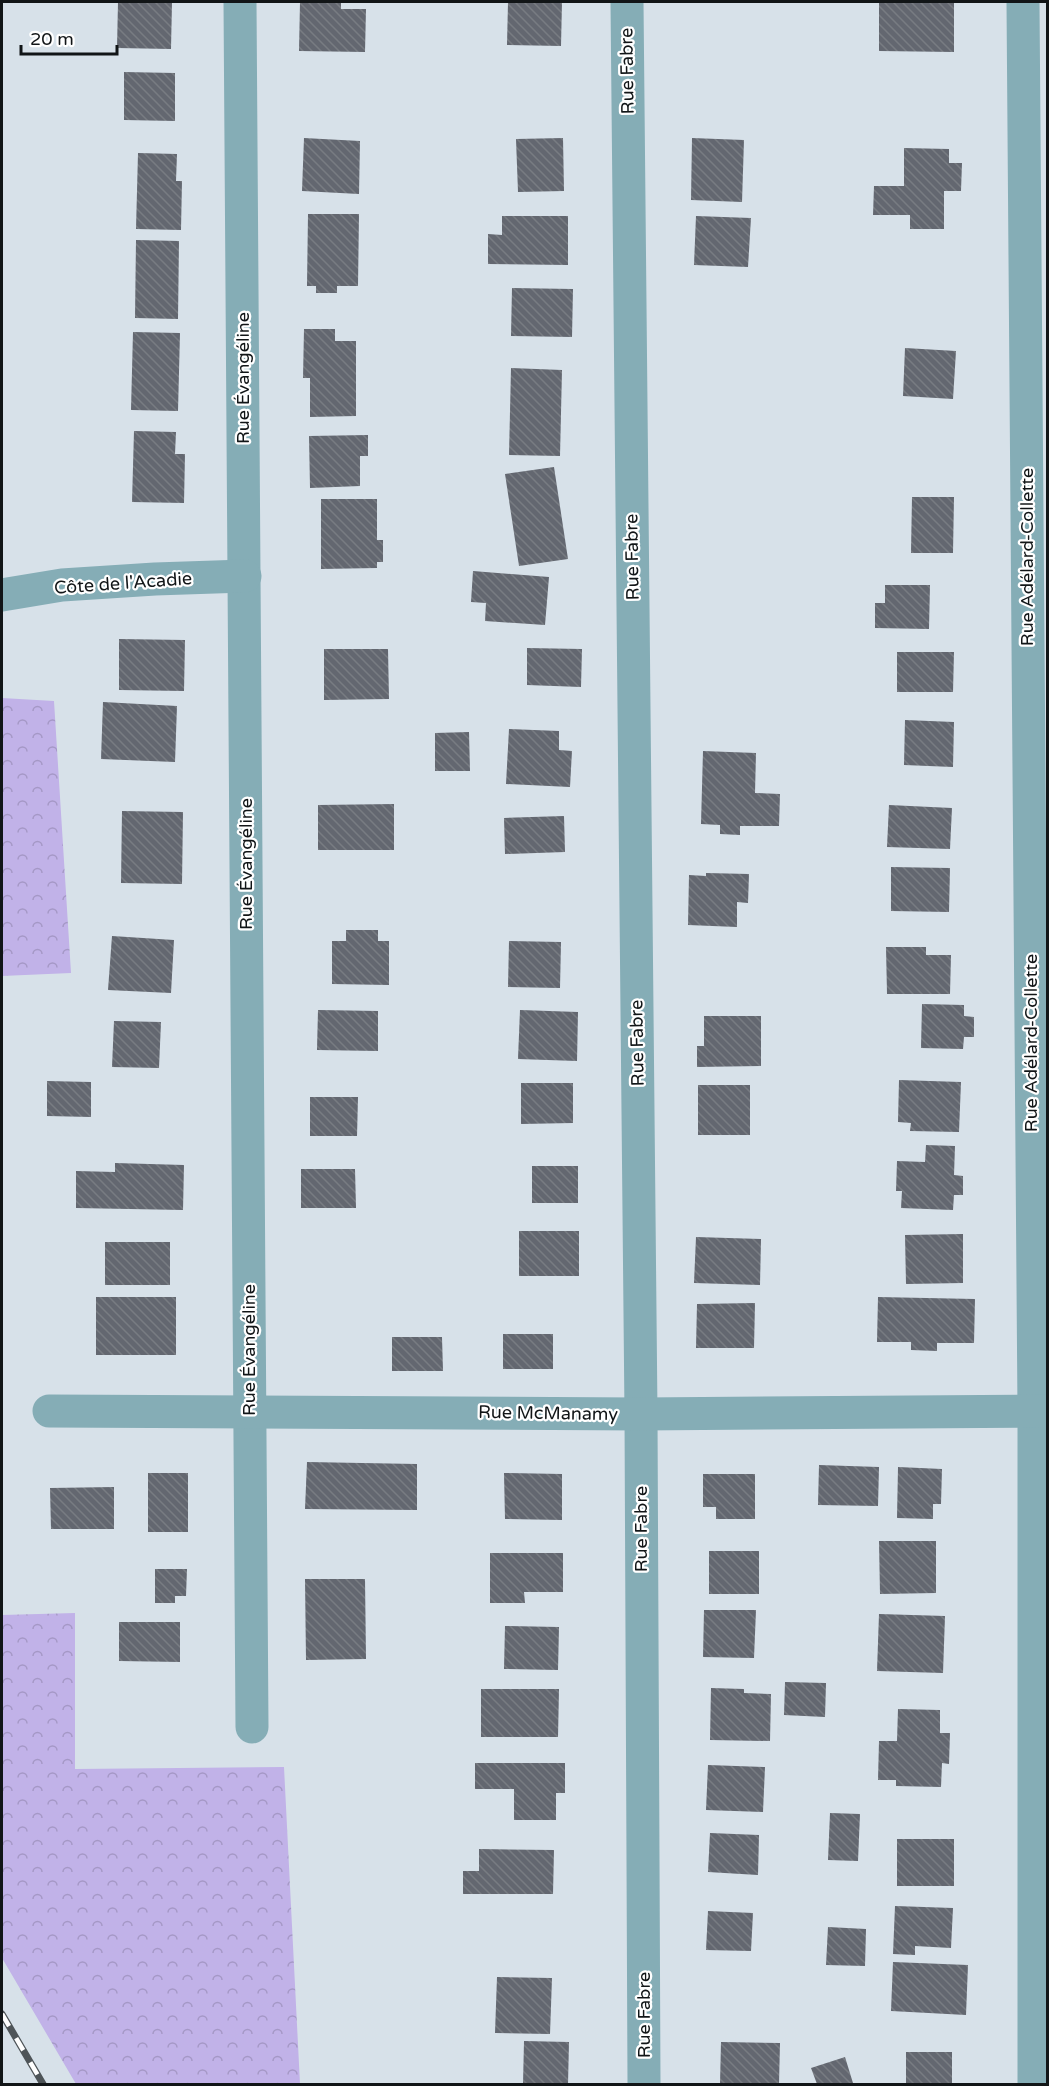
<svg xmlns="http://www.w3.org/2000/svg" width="1049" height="2086" font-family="'Varela Round',sans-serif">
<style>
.forest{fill:url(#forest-crowns)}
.building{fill:url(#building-back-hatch)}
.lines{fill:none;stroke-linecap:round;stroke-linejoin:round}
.minor{stroke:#85adb6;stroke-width:33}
.rail-casing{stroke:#4e5458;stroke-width:7}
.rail{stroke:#fff;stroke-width:4.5;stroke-dasharray:14;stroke-linecap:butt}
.labels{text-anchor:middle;stroke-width:4.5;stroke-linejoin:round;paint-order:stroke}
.street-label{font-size:18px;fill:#111517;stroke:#fff}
</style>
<defs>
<pattern id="forest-crowns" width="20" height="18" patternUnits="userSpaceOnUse" patternTransform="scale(1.5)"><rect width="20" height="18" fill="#c1b2e8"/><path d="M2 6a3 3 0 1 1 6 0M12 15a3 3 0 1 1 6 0" fill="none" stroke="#a598c6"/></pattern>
<pattern id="building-back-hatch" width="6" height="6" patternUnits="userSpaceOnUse" patternTransform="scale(1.5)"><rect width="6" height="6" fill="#636770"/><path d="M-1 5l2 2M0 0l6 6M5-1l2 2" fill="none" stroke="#787c82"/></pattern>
</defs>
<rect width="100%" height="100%" fill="#d7e1e9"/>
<g class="forest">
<polygon points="2,698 54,701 71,973 2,976"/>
<polygon points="75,1613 75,1769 284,1767 300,2084 76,2084 2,1958 2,1615"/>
</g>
<g class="building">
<polygon points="118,2 172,2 171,49 117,48"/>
<polygon points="300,2 341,2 341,9 366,9 365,52 299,51"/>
<polygon points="508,2 562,2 561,46 507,45"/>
<polygon points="879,2 954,2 954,52 879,51"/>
<polygon points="124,72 175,73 175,121 124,120"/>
<polygon points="304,138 360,141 359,194 302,191"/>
<polygon points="563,138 564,191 518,192 516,139"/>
<polygon points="692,138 744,140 742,202 691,200"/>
<polygon points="904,148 949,149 949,163 962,163 961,191 944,191 944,229 910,229 910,215 873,215 874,186 904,186"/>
<polygon points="138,153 177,154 176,181 182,181 181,230 136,229"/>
<polygon points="308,214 359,214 358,286 337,286 337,293 316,293 316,286 307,286"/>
<polygon points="502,216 568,216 568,265 488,264 488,234 502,235"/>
<polygon points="696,216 751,218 748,267 694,265"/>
<polygon points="136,240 179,241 178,319 135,318"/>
<polygon points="512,288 573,289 572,337 511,336"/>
<polygon points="304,329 335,329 335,341 356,341 356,416 310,417 310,378 303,378"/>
<polygon points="133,332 180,333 178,411 131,410"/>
<polygon points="905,348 956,351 953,399 903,396"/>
<polygon points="511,368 562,370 560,456 509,455"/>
<polygon points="134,431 176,432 175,454 185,454 184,503 132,502"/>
<polygon points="368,435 368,456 360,456 360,486 310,488 309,436"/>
<polygon points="554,467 568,559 519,566 505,474"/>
<polygon points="912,497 954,497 953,553 911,553"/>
<polygon points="321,499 377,499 377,540 383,540 383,562 377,562 377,568 321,569"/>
<polygon points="473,571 549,577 545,625 485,621 486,603 471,602"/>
<polygon points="885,585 930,585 929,629 875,628 875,603 885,603"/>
<polygon points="119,639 185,640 184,691 119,690"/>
<polygon points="527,648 582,649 581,687 527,685"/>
<polygon points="324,649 388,649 389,699 324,700"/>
<polygon points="897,652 954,652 953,692 897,692"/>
<polygon points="103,702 177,706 175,762 101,759"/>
<polygon points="905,720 954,722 953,767 904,765"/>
<polygon points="509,729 559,731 559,750 572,751 570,787 506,784"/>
<polygon points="469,732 470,771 435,771 435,733"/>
<polygon points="703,751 756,753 755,793 780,794 779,826 740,826 740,835 720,834 720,825 701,824"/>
<polygon points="394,804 394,850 318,850 318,805"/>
<polygon points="889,805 952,808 950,849 887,847"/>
<polygon points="122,811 183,812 182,884 121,883"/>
<polygon points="564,816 565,852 505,854 504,818"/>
<polygon points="891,867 950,868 949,912 891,911"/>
<polygon points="706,873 749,874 748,903 737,902 737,927 688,925 689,875 706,876"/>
<polygon points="346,930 378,930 378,941 389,941 389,985 332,984 332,941 346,941"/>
<polygon points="112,936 174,940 171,993 108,990"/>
<polygon points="509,941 561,942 560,988 508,987"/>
<polygon points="886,947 926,947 926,955 951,955 950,994 887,994"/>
<polygon points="922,1004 964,1005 964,1016 974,1017 974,1037 964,1037 963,1049 921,1048"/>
<polygon points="318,1010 378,1011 378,1051 317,1050"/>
<polygon points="520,1010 578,1012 577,1061 518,1059"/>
<polygon points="704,1016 761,1016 761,1066 697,1067 697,1046 704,1046"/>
<polygon points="114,1021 161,1022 159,1068 112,1067"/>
<polygon points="899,1080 961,1082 959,1132 910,1131 911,1123 898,1122"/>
<polygon points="47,1081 91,1082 91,1117 47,1116"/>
<polygon points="521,1083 573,1083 573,1123 521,1124"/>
<rect x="698" y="1085" width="52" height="50"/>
<polygon points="310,1097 358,1097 357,1136 310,1136"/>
<polygon points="926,1145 955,1146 954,1175 963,1176 963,1195 954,1195 953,1210 901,1208 902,1191 896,1191 897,1161 925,1162"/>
<polygon points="115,1163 184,1165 183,1210 76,1208 76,1171 115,1172"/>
<rect x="532" y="1166" width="46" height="37"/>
<polygon points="301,1169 355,1169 356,1208 301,1208"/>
<rect x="519" y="1231" width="60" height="45"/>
<polygon points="963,1234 963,1283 906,1284 905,1235"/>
<polygon points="696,1237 761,1239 760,1285 694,1283"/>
<rect x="105" y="1242" width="65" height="43"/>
<rect x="96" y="1297" width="80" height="58"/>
<polygon points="878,1297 975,1299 974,1343 937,1343 937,1351 911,1350 911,1342 877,1342"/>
<polygon points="755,1303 754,1348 696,1348 697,1304"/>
<rect x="503" y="1334" width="50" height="35"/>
<polygon points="392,1337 442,1337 443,1371 392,1371"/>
<polygon points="307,1462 417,1464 417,1510 305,1509"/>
<polygon points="819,1465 879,1467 878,1506 818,1505"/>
<polygon points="898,1467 942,1469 941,1504 933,1504 933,1519 897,1518"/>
<rect x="148" y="1473" width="40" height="59"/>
<polygon points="504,1473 562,1474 562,1520 505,1519"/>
<polygon points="703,1474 755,1474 755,1519 716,1519 716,1507 703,1507"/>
<polygon points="114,1487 114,1529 51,1529 50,1488"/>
<polygon points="879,1541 936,1541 936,1593 880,1594"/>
<rect x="709" y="1551" width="50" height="43"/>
<polygon points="490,1553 563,1553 563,1592 524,1592 525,1603 490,1603"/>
<polygon points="155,1569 187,1569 186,1596 175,1596 175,1603 155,1603"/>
<polygon points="305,1579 365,1579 366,1659 306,1660"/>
<polygon points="704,1610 756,1610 754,1658 703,1657"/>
<polygon points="879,1614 945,1616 943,1673 877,1671"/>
<polygon points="119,1622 180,1622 180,1662 119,1661"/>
<polygon points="505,1626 559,1627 558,1670 504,1669"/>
<polygon points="785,1682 826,1683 825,1717 784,1715"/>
<polygon points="711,1688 744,1689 744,1693 771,1694 770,1741 710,1740"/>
<polygon points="481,1689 559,1689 558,1737 481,1737"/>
<polygon points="898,1709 940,1710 940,1733 950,1733 949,1764 942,1763 941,1787 896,1786 896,1780 878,1780 879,1741 897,1741"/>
<polygon points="475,1763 565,1763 565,1793 556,1793 556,1820 514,1820 514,1789 475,1789"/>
<polygon points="708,1765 765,1767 763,1812 706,1810"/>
<polygon points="830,1813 860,1814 858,1861 828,1860"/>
<polygon points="710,1833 759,1835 758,1875 708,1872"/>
<rect x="897" y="1839" width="57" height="47"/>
<polygon points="479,1849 554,1850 553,1894 463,1894 463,1871 479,1871"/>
<polygon points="895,1906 953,1908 951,1948 915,1946 915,1955 893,1954"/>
<polygon points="708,1911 753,1913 751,1951 706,1950"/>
<polygon points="828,1927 866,1929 865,1966 826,1965"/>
<polygon points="893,1962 968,1965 966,2015 891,2011"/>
<polygon points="497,1977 552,1978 550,2034 495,2033"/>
<polygon points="524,2041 569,2042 568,2084 523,2084"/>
<polygon points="721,2042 780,2043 779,2084 720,2084"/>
<rect x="906" y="2052" width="46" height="32"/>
<polygon points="845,2057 853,2083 848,2084 817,2084 811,2068"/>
</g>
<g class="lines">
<g class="minor">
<polyline points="240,2 252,1727"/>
<polyline points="627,2 641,1414 644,2084"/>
<polyline points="1023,2 1034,1412 1034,2084"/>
<polyline points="2,595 62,585 155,579 245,576"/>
<polyline points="49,1411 641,1414 1048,1411"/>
</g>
<g class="rail-casing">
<polyline id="rail" points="2,2014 43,2084"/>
</g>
<use href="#rail" class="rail"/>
</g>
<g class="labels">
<g class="street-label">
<text transform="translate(627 71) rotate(-91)" y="6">Rue Fabre</text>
<text transform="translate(243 378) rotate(-90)" y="6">Rue Évangéline</text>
<text transform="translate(632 557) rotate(-91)" y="6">Rue Fabre</text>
<text transform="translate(1027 557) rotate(-90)" y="6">Rue Adélard-Collette</text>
<text transform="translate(123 583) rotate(-4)" y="6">Côte de l'Acadie</text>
<text transform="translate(246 864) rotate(-90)" y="6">Rue Évangéline</text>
<text transform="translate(637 1043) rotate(-91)" y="6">Rue Fabre</text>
<text transform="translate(1031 1043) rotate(-90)" y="6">Rue Adélard-Collette</text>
<text transform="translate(249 1350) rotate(-90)" y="6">Rue Évangéline</text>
<text transform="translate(548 1413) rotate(1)" y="6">Rue McManamy</text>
<text transform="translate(641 1529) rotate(-90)" y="6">Rue Fabre</text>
<text transform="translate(644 2015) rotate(-90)" y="6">Rue Fabre</text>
</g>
</g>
<rect width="1049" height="2086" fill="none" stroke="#111517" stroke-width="6"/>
<path d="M21 45v9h96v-9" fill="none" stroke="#111517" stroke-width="3"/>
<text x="30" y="45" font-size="18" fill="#111517" stroke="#ffffff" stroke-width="4.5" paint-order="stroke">20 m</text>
</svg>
